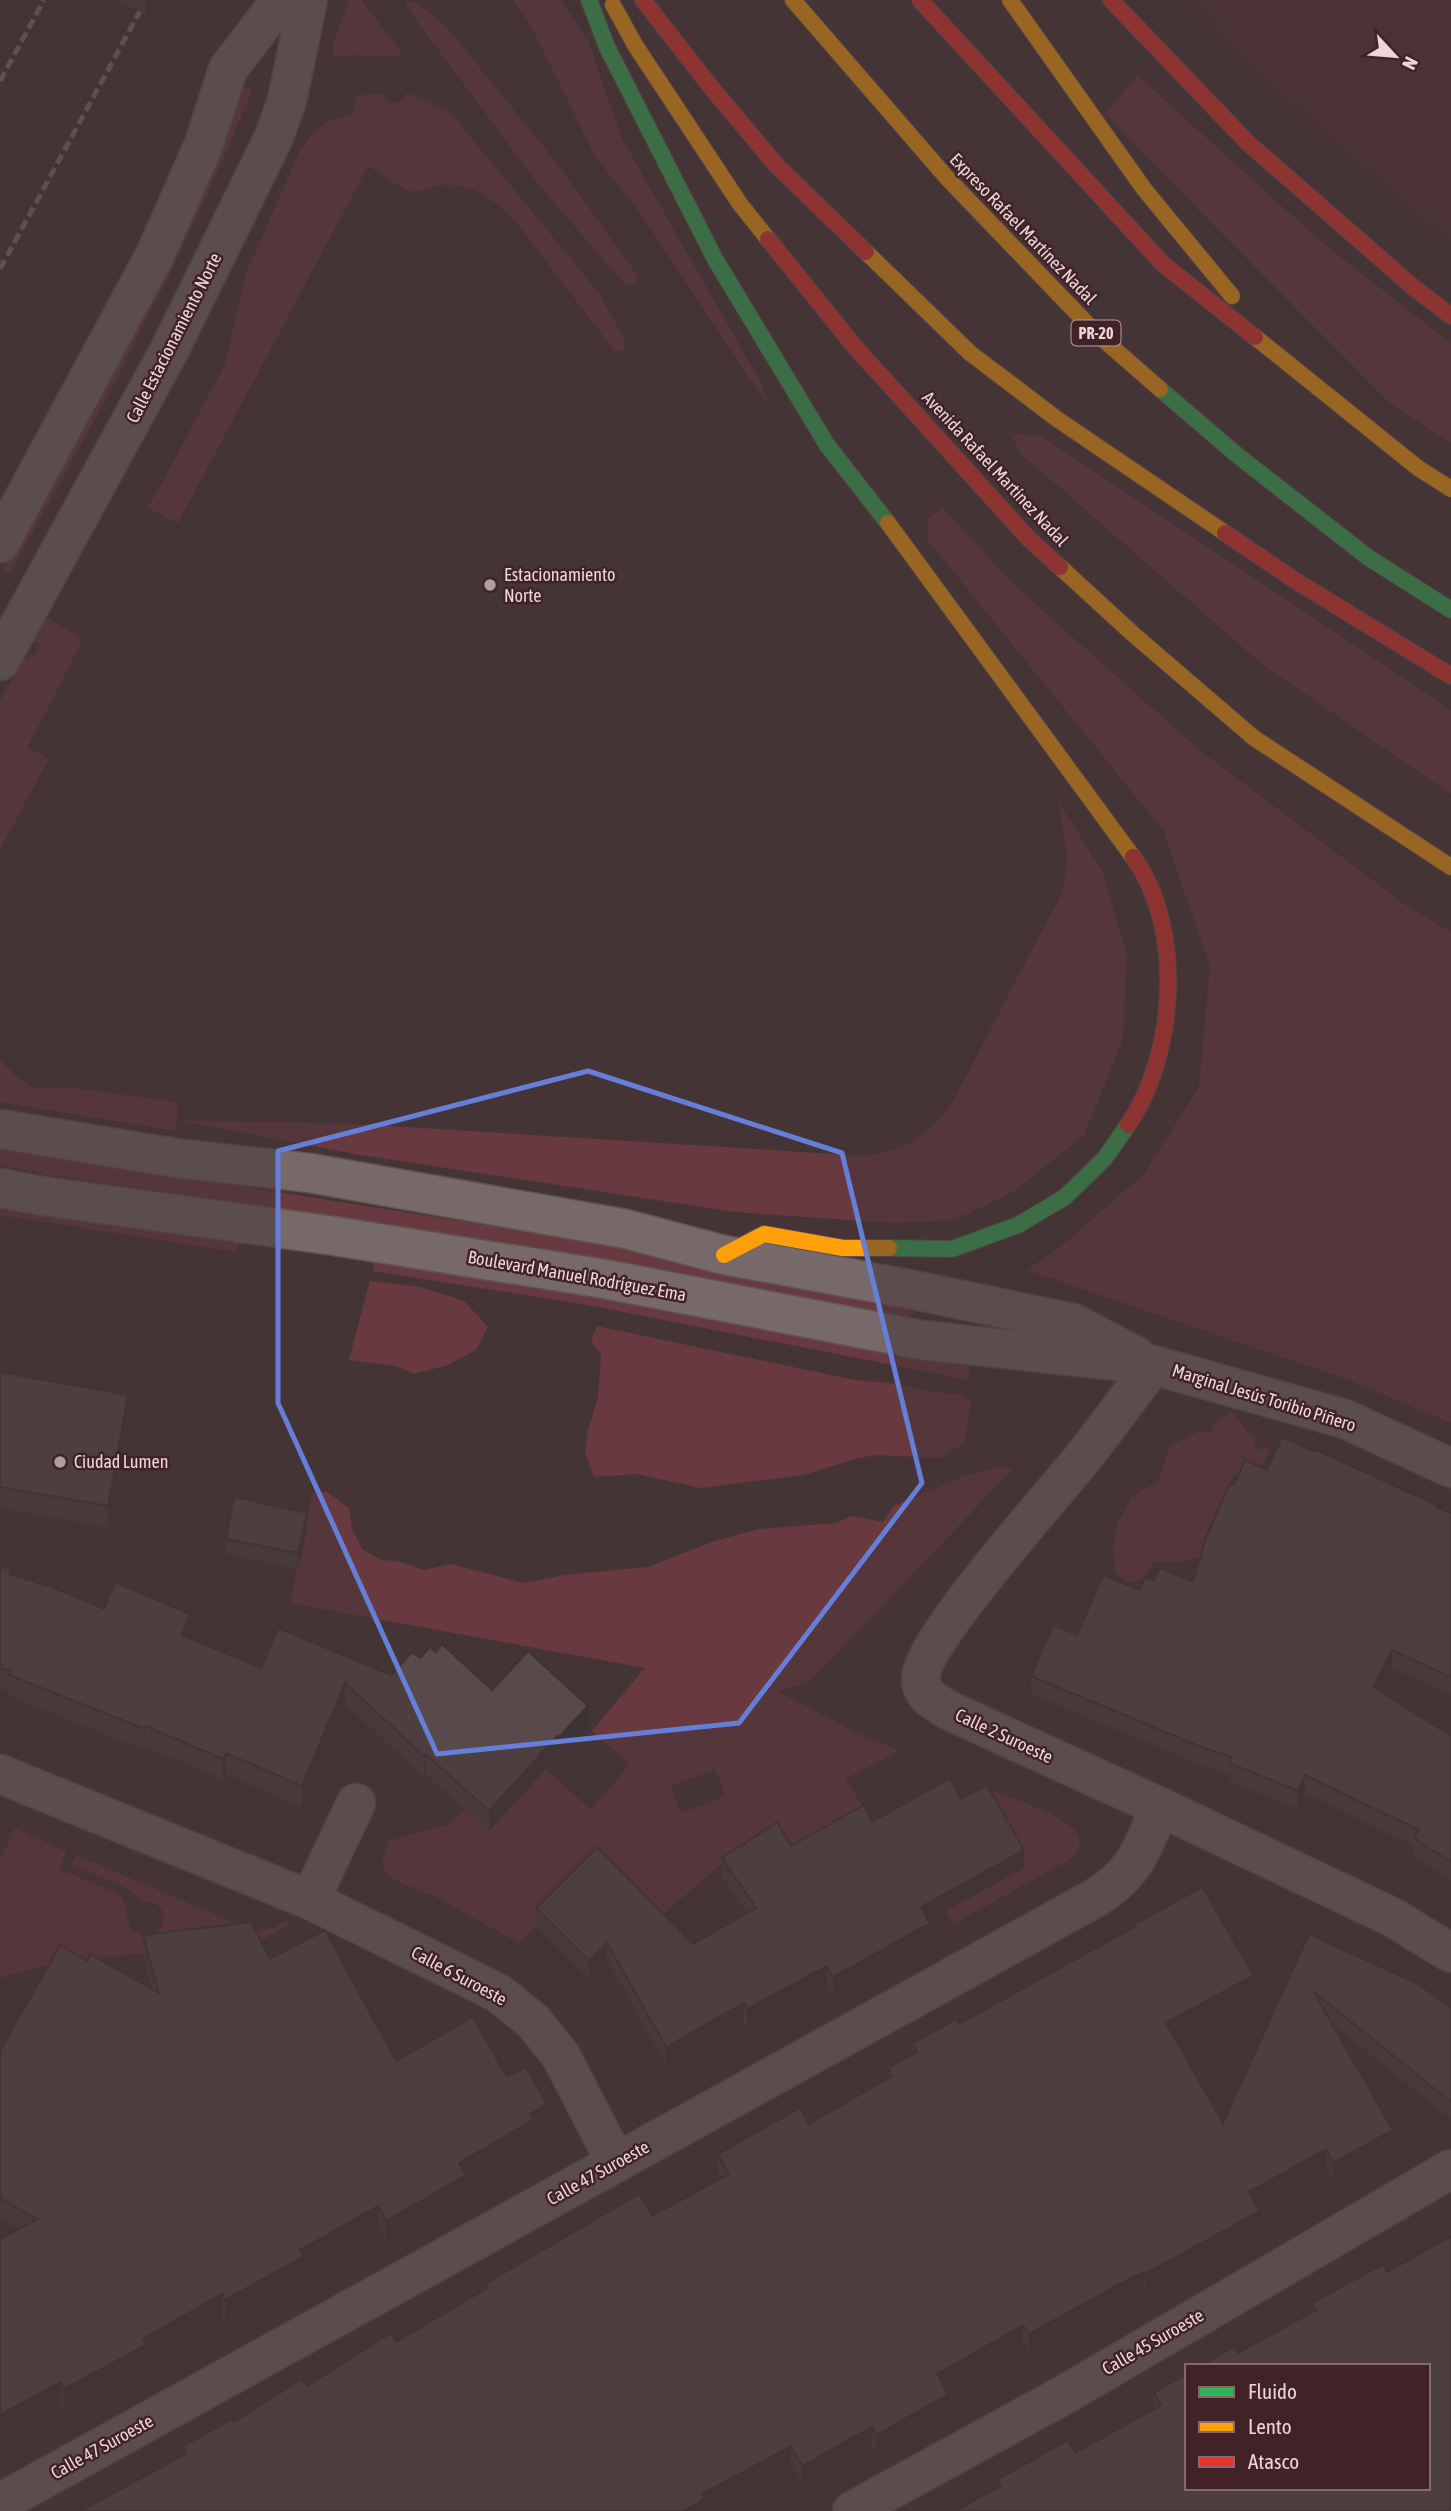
<svg xmlns="http://www.w3.org/2000/svg" width="1451" height="2511" font-family="'Asap Condensed',sans-serif">
<style>
.built{fill:#553237}
.green{fill:#693940;fill-rule:evenodd}
.lines{fill:none;stroke-linecap:round;stroke-linejoin:round}
.street-casing{stroke:#615354;stroke-width:41}
.fast-casing{stroke:#615354;stroke-width:18}
.slow-casing{stroke:#615354;stroke-width:18}
.jam-casing{stroke:#615354;stroke-width:18}
.street{stroke:#77686a;stroke-width:38}
.fast{stroke:#30b455;stroke-width:16}
.slow{stroke:#ff9f0a;stroke-width:16}
.jam{stroke:#e5322d;stroke-width:16}
.rail{stroke:#7e7072;stroke-width:5;stroke-dasharray:10 5;stroke-linecap:butt}
.wall{fill:#4c3f40}
.shaded-wall{fill:#3e3334}
.building{fill:#58494b;stroke:#3e3334;stroke-width:2}
.marked{fill:none;stroke:#657ed8;stroke-width:5;stroke-linejoin:round}
.poi-dot{fill:#b19d9f;stroke:#412327;stroke-width:2.5}
.labels{text-anchor:middle;stroke-width:5;stroke-linejoin:round;paint-order:stroke}
.shield{fill:#412327;stroke:#b8a0a3;stroke-width:2}
.shield-label{font-size:16px;font-weight:bold;fill:#ebd6d8}
.street-label{font-size:18px;fill:#ebd6d8;stroke:#412327}
.poi-label{font-size:18px;fill:#ebd6d8;stroke:#412327;text-anchor:start}
</style>
<rect width="100%" height="100%" fill="#453436"/>
<polygon class="built" points="1191,0 1451,0 1451,238 1422,218 1278,90"/>
<g class="green">
<polygon points="349,0 361,0 401,51 398,57 353,55 337,57 333,53 333,45"/>
<polygon points="406,0 420,5 447,27 555,161 635,272 638,278 635,284 629,285 623,282 538,184 411,13 405,2"/>
<polygon points="513,0 561,0 589,43 622,139 761,383 769,404 751,381 641,214 595,156 532,28"/>
<polygon points="1138,76 1318,239 1451,344 1451,443 1391,404 1148,159 1106,113"/>
<path d="M244,87L252,91C184,258 98,416 10,573L3,569L137,319L220,143Z"/>
<path d="M383,93L386,101L399,103L407,93L448,111L455,118L598,292L623,337L625,351H615L605,338L512,217C492,199 473,183 444,185C434,186 422,193 411,191C400,188 379,172 368,166L178,523L147,507L155,496L225,365L246,274L299,153C310,134 328,115 352,116L357,96Z"/>
<polygon points="1011,434 1041,436 1451,710 1451,794 1262,664 1019,452"/>
<polygon points="943,508 1011,582 1198,749 1408,907 1451,932 1451,1423 1352,1381 1027,1270 1059,1248 1144,1174 1199,1087 1210,966 1163,830 927,539 928,518"/>
<polygon points="46,617 83,639 27,748 49,759 0,849 0,701 23,659 35,656 41,645 33,640"/>
<path d="M1059,803L1102,871L1127,954L1123,1039L1084,1135L1013,1192L954,1220L893,1223L735,1212L355,1154L177,1120L176,1131L0,1102V1060L21,1081L35,1088H72L177,1102V1120L359,1124L865,1156C911,1147 919,1141 950,1107L1063,891L1067,858Z"/>
<path d="M0,1148L695,1258L915,1309L913,1315L904,1318C622,1256 336,1217 50,1175L0,1165Z"/>
<polygon points="0,1203 239,1240 237,1252 0,1215"/>
<polygon points="374,1259 532,1283 970,1366 969,1380 582,1304 373,1271"/>
<polygon points="370,1281 421,1287 464,1301 488,1327 476,1350 448,1365 414,1374 397,1366 349,1360"/>
<polygon points="597,1326 855,1380 898,1384 927,1391 961,1395 971,1402 965,1442 940,1458 877,1455 858,1458 804,1475 700,1488 637,1474 594,1477 585,1453 588,1430 598,1398 601,1354 591,1341"/>
<polygon points="1232,1412 1248,1433 1255,1438 1255,1451 1265,1447 1270,1449 1259,1473 1246,1471 1233,1476 1206,1555 1178,1562 1154,1562 1142,1579 1128,1583 1115,1572 1113,1549 1118,1522 1133,1495 1159,1481 1169,1447 1197,1432 1211,1432 1215,1422"/>
<path d="M1000,1467L1013,1469L810,1681L779,1692L855,1732L899,1751L845,1779L864,1809L781,1869L740,1848L654,1922L597,1865L519,1943L440,1899L393,1879L385,1872L382,1861L389,1841L449,1824L465,1809L489,1831L546,1769L591,1810L630,1764L592,1731L645,1668L290,1603L313,1491L327,1492L349,1508L352,1529L362,1549L381,1560L397,1561L424,1570L451,1564L523,1583L564,1575L648,1567L715,1541L759,1529L836,1523L852,1516L883,1522L894,1506L964,1476ZM715,1769L726,1796L681,1813L670,1786Z"/>
<path d="M986,1788C1008,1797 1067,1815 1078,1835C1083,1844 1076,1853 1070,1859L953,1924L946,1911L1023,1868Z"/>
<polygon points="15,1828 67,1852 59,1869 119,1894 126,1906 127,1920 132,1931 144,1935 156,1933 163,1924 164,1913 160,1907 153,1902 140,1900 127,1888 71,1864 76,1855 256,1932 276,1927 284,1921 292,1923 264,1939 130,1955 67,1959 0,1978 0,1860"/>
</g>
<g class="lines">
<g class="street-casing">
<g id="street">
<polyline points="0,543 155,255 204,144 228,69 281,0"/>
<polyline points="0,661 169,351 274,137 287,100 308,0"/>
<polyline points="0,1129 176,1158 310,1173 626,1229 724,1255 914,1290 1073,1323 1136,1356"/>
<polyline points="0,1188 43,1196 328,1235 605,1279 921,1340 1153,1365 1345,1419 1451,1468"/>
<path d="M1153,1365C1129,1397 1106,1428 1082,1459C1054,1494 916,1646 921,1682C924,1698 937,1703 950,1711L1160,1807L1392,1917L1451,1953"/>
<polyline points="0,1774 310,1900 498,1993 533,2021 561,2056 616,2163"/>
<polyline points="310,1900 356,1803"/>
<path d="M0,2503L1095,1898C1137,1872 1141,1850 1160,1807"/>
<polyline points="852,2511 1062,2396 1451,2169"/>
</g>
</g>
<g class="fast-casing">
<g id="fast">
<polyline points="589,0 607,47 715,259 827,445 888,523"/>
<polyline points="1160,389 1237,455 1369,558 1451,610"/>
<polyline points="889,1248 952,1249 1018,1225 1065,1197 1105,1158 1128,1125"/>
</g>
</g>
<g class="slow-casing">
<g id="slow">
<polyline points="793,0 948,179 1097,334 1160,389"/>
<polyline points="1010,0 1144,189 1232,296"/>
<polyline points="613,5 635,45 740,204 768,239"/>
<polyline points="866,252 970,353 1057,419 1225,533"/>
<polyline points="1255,337 1418,468 1451,489"/>
<polyline points="888,523 1133,857"/>
<polyline points="1060,567 1133,634 1254,738 1451,867"/>
<polyline points="724,1255 764,1234 843,1248 889,1248"/>
</g>
</g>
<g class="jam-casing">
<g id="jam">
<polyline points="643,0 710,86 777,166 866,252"/>
<polyline points="920,0 1163,264 1255,337"/>
<polyline points="1111,0 1248,143 1413,287 1451,316"/>
<polyline points="768,239 855,347 1030,540 1060,567"/>
<polyline points="1225,533 1296,581 1451,676"/>
<path d="M1128,1125C1176,1055 1185,928 1133,857"/>
</g>
</g>
<use href="#street" class="street"/>
<use href="#fast" class="fast"/>
<use href="#slow" class="slow"/>
<use href="#jam" class="jam"/>
<g class="rail">
<polyline points="0,81 44,0"/>
<polyline points="0,269 146,0"/>
</g>
</g>
<g class="wall">
<polygon points="118,0 154,0 146,15"/>
<polygon points="0,1372 128,1416 108,1527 0,1508"/>
<polygon points="1267,1470 1437,1507 1451,1513 1451,1695 1392,1668 1380,1691 1451,1736 1451,1880 1414,1856 1414,1846 1305,1793 1298,1809 1229,1781 1229,1774 1204,1766 1031,1694 1031,1676 1077,1635 1140,1590 1154,1581 1193,1582 1234,1485"/>
<polygon points="307,1529 298,1569 226,1554 226,1539"/>
<polygon points="0,1566 12,1575 104,1609 190,1635 189,1638 261,1668 391,1675 420,1658 436,1652 492,1690 588,1727 558,1758 557,1757 489,1831 426,1775 424,1777 345,1704 302,1807 226,1774 223,1779 146,1747 145,1750 9,1696 9,1691 0,1689"/>
<polygon points="961,1799 1024,1868 929,1920 930,1941 833,1995 827,1983 747,2027 744,2021 666,2064 607,1960 589,1978 536,1926 536,1908 693,1944 747,1913 722,1876 722,1858 791,1846 872,1822"/>
<polygon points="1135,1924 1254,1992 1174,2037 1223,2123 1309,1934 1451,2008 1451,2119 1332,2023 1393,2148 1333,2181 1326,2166 1257,2205 1260,2229 1145,2292 1144,2290 1116,2304 1029,2352 1023,2342 945,2387 948,2412 876,2452 872,2445 802,2484 791,2463 705,2510 705,2511 183,2456 183,2446 307,2386 396,2342 485,2290 485,2284 652,2216 721,2178 718,2172 718,2154 809,2124 888,2078 888,2068 912,2054 912,2044 959,2024 1135,1927"/>
<polygon points="143,1935 270,1959 396,2061 507,2077 547,2125 533,2132 533,2141 466,2179 466,2195 386,2241 378,2226 304,2268 304,2276 225,2321 222,2315 146,2358 146,2365 64,2410 60,2402 19,2229 0,2219 0,2051 87,1961 152,1990 143,1956"/>
<polygon points="1387,2272 1451,2511 997,2488 997,2480 1075,2453 1154,2409 1154,2392 1238,2353 1312,2312 1312,2303"/>
</g>
<g class="shaded-wall">
<polygon points="146,0 154,0 146,15"/>
<polygon points="128,1395 128,1416 108,1527 108,1506"/>
<polygon points="307,1513 307,1529 298,1569 298,1553"/>
<polygon points="190,1614 190,1635 182,1656 182,1635"/>
<polygon points="1392,1650 1392,1668 1373,1705 1373,1687"/>
<polygon points="345,1683 345,1704 302,1807 302,1786"/>
<polygon points="588,1706 588,1727 558,1758 558,1738"/>
<polygon points="146,1726 146,1747 145,1750 145,1729"/>
<polygon points="557,1736 557,1757 489,1831 489,1811"/>
<polygon points="226,1753 226,1774 223,1779 223,1759"/>
<polygon points="426,1754 426,1775 424,1777 424,1756"/>
<polygon points="1305,1775 1305,1793 1298,1809 1298,1791"/>
<polygon points="1024,1850 1024,1868 921,1924 921,1907"/>
<polygon points="930,1923 930,1941 833,1995 833,1977"/>
<polygon points="607,1943 607,1960 589,1978 589,1961"/>
<polygon points="827,1966 827,1983 747,2027 747,2009"/>
<polygon points="1254,1975 1254,1992 1166,2041 1166,2023"/>
<polygon points="744,2003 744,2021 666,2064 666,2047"/>
<polygon points="547,2104 547,2125 533,2132 533,2141 466,2179 466,2195 386,2241 386,2221 459,2163 530,2114"/>
<polygon points="1393,2130 1393,2148 1333,2181 1333,2163"/>
<polygon points="1326,2149 1326,2166 1249,2209 1249,2192"/>
<polygon points="378,2206 378,2226 304,2268 304,2276 225,2321 225,2300 300,2250"/>
<polygon points="1260,2211 1260,2229 1145,2292 1145,2274"/>
<polygon points="1144,2272 1144,2290 1116,2304 1029,2352 1029,2334 1116,2286"/>
<polygon points="222,2294 222,2315 146,2358 146,2365 64,2410 64,2389 143,2339"/>
<polygon points="1023,2325 1023,2342 937,2391 937,2374"/>
<polygon points="60,2382 60,2402 0,2436 0,2415"/>
<polygon points="948,2394 948,2412 876,2452 876,2435"/>
<polygon points="872,2427 872,2445 802,2484 802,2466"/>
<polygon points="791,2446 791,2463 705,2510 705,2511 683,2511 702,2494"/>
</g>
<g class="building">
<polygon points="0,1372 128,1395 108,1506 0,1487"/>
<polygon points="1282,1437 1313,1451 1314,1449 1437,1505 1436,1507 1451,1513 1451,1677 1392,1650 1373,1687 1451,1736 1451,1862 1414,1838 1419,1830 1305,1775 1298,1791 1229,1763 1232,1757 1204,1748 1031,1676 1053,1625 1077,1635 1103,1575 1140,1590 1145,1578 1154,1581 1160,1568 1193,1582 1206,1537 1230,1484 1234,1485 1245,1460 1267,1470"/>
<polygon points="234,1497 307,1513 298,1553 226,1539"/>
<polygon points="0,1566 12,1570 9,1574 52,1587 104,1609 115,1582 190,1614 182,1635 261,1668 278,1628 391,1675 412,1652 420,1658 430,1647 436,1652 442,1644 492,1690 528,1651 588,1706 558,1738 557,1736 489,1811 426,1754 424,1756 345,1683 302,1786 226,1753 223,1759 146,1726 145,1729 9,1675 11,1671 0,1668"/>
<polygon points="950,1778 961,1799 987,1785 1024,1850 921,1907 930,1923 833,1977 827,1966 747,2009 744,2003 666,2047 607,1943 589,1961 536,1908 597,1847 693,1944 756,1908 722,1858 777,1822 791,1846 864,1805 872,1822"/>
<polygon points="1202,1887 1254,1975 1166,2023 1223,2123 1309,1934 1420,1985 1451,2008 1451,2102 1313,1991 1393,2130 1333,2163 1326,2149 1249,2192 1260,2211 1145,2274 1144,2272 1116,2286 1029,2334 1023,2325 937,2374 948,2394 876,2435 872,2427 802,2466 791,2446 702,2494 705,2499 683,2511 81,2511 187,2453 183,2446 232,2419 234,2422 302,2379 307,2386 391,2333 396,2342 487,2288 485,2284 639,2194 652,2216 729,2174 718,2154 800,2108 809,2124 892,2076 888,2068 917,2052 912,2044 956,2019 959,2024 1136,1926 1135,1924"/>
<polygon points="251,1922 270,1959 325,1930 396,2061 473,2017 507,2077 526,2067 547,2104 530,2114 533,2120 459,2163 466,2175 386,2221 378,2206 300,2250 304,2256 225,2300 222,2294 143,2339 146,2345 64,2389 60,2382 0,2415 0,2239 37,2219 0,2198 0,2051 60,1945 87,1961 90,1954 159,1993 143,1935"/>
<polygon points="1451,2236 1451,2511 955,2511 1001,2486 997,2480 1068,2440 1075,2453 1161,2405 1154,2392 1187,2374 1187,2488 1428,2488 1428,2366 1201,2366 1234,2347 1238,2353 1316,2310 1312,2303 1383,2264 1387,2272"/>
</g>
<path d="M0 0H1451V2511H0ZM588,1071L842,1153L922,1483L739,1723L437,1754L278,1403V1151Z" fill="#453436" fill-opacity=".55" fill-rule="evenodd"/>
<path class="marked" d="M588,1071L842,1153L922,1483L739,1723L437,1754L278,1403V1151Z"/>
<g class="poi-dot">
<circle cx="490" cy="585" r="7"/>
<circle cx="60" cy="1462" r="7"/>
</g>
<g class="labels">
<rect class="shield" x="1071.5" y="320.5" width="49" height="25" rx="5"/>
<g class="shield-label">
<text x="1096" y="339">PR-20</text>
</g>
<g class="street-label">
<text transform="translate(1023 229) rotate(46)" y="6">Expreso Rafael Martínez Nadal</text>
<text transform="translate(174 338) rotate(-63)" y="6">Calle Estacionamiento Norte</text>
<text transform="translate(995 469) rotate(47)" y="6">Avenida Rafael Martínez Nadal</text>
<text transform="translate(577 1276) rotate(10)" y="6">Boulevard Manuel Rodríguez Ema</text>
<text transform="translate(1264 1398) rotate(17)" y="6">Marginal Jesús Toribio Piñero</text>
<text transform="translate(1004 1736) rotate(25)" y="6">Calle 2 Suroeste</text>
<text transform="translate(459 1976) rotate(28)" y="6">Calle 6 Suroeste</text>
<text transform="translate(598 2173) rotate(-29)" y="6">Calle 47 Suroeste</text>
<text transform="translate(1153 2342) rotate(-30)" y="6">Calle 45 Suroeste</text>
<text transform="translate(102 2447) rotate(-29)" y="6">Calle 47 Suroeste</text>
</g>
<g class="poi-label">
<text x="504" y="581">Estacionamiento<tspan x="504" dy="21">Norte</tspan></text>
<text x="74" y="1468">Ciudad Lumen</text>
</g>
</g>
<rect x="1185" y="2364" width="245" height="126" fill="#412327" stroke="#856b6e" stroke-width="2"/>
<rect x="1199" y="2387" width="35" height="10" fill="#30b455" stroke="#856b6e" stroke-width="2"/>
<text x="1248" y="2399" font-size="21" fill="#ebd6d8">Fluido</text>
<rect x="1199" y="2422" width="35" height="10" fill="#ff9f0a" stroke="#856b6e" stroke-width="2"/>
<text x="1248" y="2434" font-size="21" fill="#ebd6d8">Lento</text>
<rect x="1199" y="2457" width="35" height="10" fill="#e5322d" stroke="#856b6e" stroke-width="2"/>
<text x="1248" y="2469" font-size="21" fill="#ebd6d8">Atasco</text>
<g transform="translate(1395 56) rotate(116)" stroke="#412327" stroke-width="5" paint-order="stroke">
<path d="M0-5L12 26L0 18L-12 26Z" fill="#ebd6d8"/>
<text y="-10" font-size="19" font-weight="bold" text-anchor="middle" fill="#ebd6d8">N</text>
</g>
</svg>
